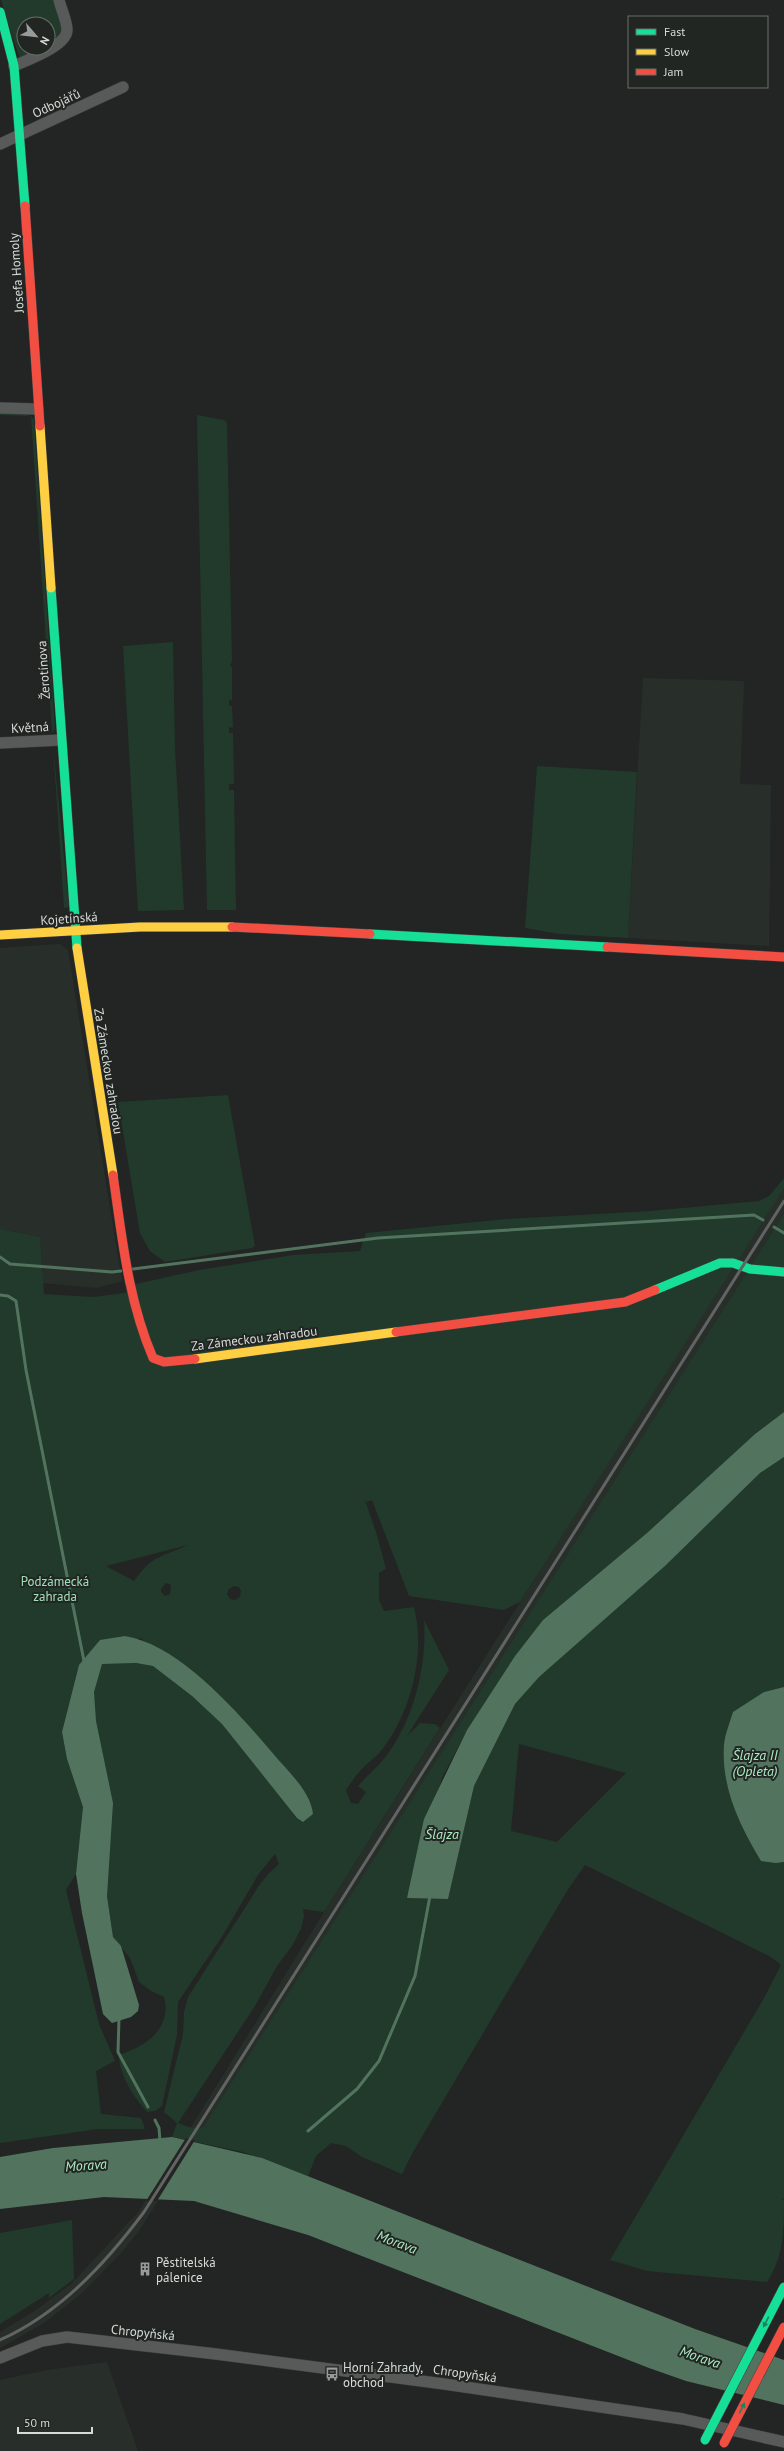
<svg xmlns="http://www.w3.org/2000/svg" width="784" height="2451" font-family="'PT Sans',sans-serif">
<style>
.built{fill:#282f2a}
.green{fill:#213a2b;fill-rule:evenodd}
.water{fill:#52745e}
.pier{fill:#222523}
.lines{fill:none;stroke-linecap:round;stroke-linejoin:round}
.stream{stroke:#52745e;stroke-width:3}
.street-casing{stroke:#404140;stroke-width:12}
.fast-casing{stroke:#404140;stroke-width:10}
.slow-casing{stroke:#404140;stroke-width:10}
.jam-casing{stroke:#404140;stroke-width:10}
.street{stroke:#585959;stroke-width:11}
.fast{stroke:#16e098;stroke-width:9}
.slow{stroke:#ffcf43;stroke-width:9}
.jam{stroke:#f24e42;stroke-width:9}
.rail{stroke:#626363;stroke-width:3}
.fast-bridge-casing{stroke:#404140;stroke-width:10;stroke-linecap:butt}
.jam-bridge-casing{stroke:#404140;stroke-width:10;stroke-linecap:butt}
.fast-bridge{stroke:#16e098;stroke-width:9}
.jam-bridge{stroke:#f24e42;stroke-width:9}
.oneway{fill:#1c835e}
.labels{text-anchor:middle;stroke-width:4;stroke-linejoin:round;paint-order:stroke}
.street-label{font-size:13px;fill:#d7dad8;stroke:#212623}
.park-label{font-size:13px;fill:#a1e0b7;stroke:#212623}
.poi-label{font-size:13px;fill:#d7dad8;stroke:#212623;text-anchor:start}
.water-label{font-size:14px;font-style:italic;fill:#acebc2;stroke:#212623}
</style>
<rect width="100%" height="100%" fill="#222523"/>
<g class="built">
<polygon points="643,678 744,681 740,784 771,785 769,946 628,938"/>
<polygon points="60,944 68,950 122,1281 97,1288 43,1283 40,1237 1,1229 0,1219 0,948"/>
<polygon points="784,1188 784,1214 139,2231 122,2252 81,2294 44,2323 0,2348 0,2332 36,2310 72,2283 139,2211 324,1912 765,1215"/>
<polygon points="107,2362 138,2451 0,2451 0,2380 47,2370"/>
</g>
<g class="green">
<polygon points="1,0 57,0 64,32 48,47 48,24 24,24 24,48 46,48 23,58 19,57"/>
<path d="M0,413C12,413 26,410 34,420L55,729L52,733L31,416L0,415Z"/>
<polygon points="197,415 224,420 227,423 232,661 230,666 232,667 232,700 229,700 229,706 232,706 233,727 229,728 229,733 233,733 234,784 229,784 229,790 234,790 236,910 207,910"/>
<polygon points="173,642 175,747 184,910 138,911 123,646"/>
<polygon points="53,746 69,907 64,908"/>
<polygon points="537,766 637,772 628,938 560,934 525,928"/>
<polygon points="228,1095 255,1246 252,1248 165,1262 150,1251 140,1233 118,1102"/>
<path d="M784,1178V1188L520,1602L504,1610L409,1596L372,1500L364,1503H366L377,1535L386,1569L379,1573V1600L384,1611L414,1607C426,1653 411,1714 381,1751C375,1758 367,1763 361,1770C355,1776 351,1783 346,1790L351,1803L358,1804L366,1792L358,1786C369,1773 383,1763 391,1749C415,1714 427,1663 424,1620L449,1670L407,1736L420,1723L435,1724L440,1728L324,1912L303,1909L304,1916L301,1929L292,1946L277,1966L255,2006L178,2123L192,2128H203L784,1214V1412L755,1434L647,1533L543,1620L515,1656L467,1730L442,1778L407,1898L448,1899L474,1786L515,1704L538,1677L665,1566L760,1473L784,1457V1687L764,1692L776,1863L784,1862V2199H782L784,2200C784,2231 784,2256 767,2282L647,2271L610,2260L764,1998L781,1965L771,1957L585,1865L567,1891L413,2152L402,2174L362,2157L346,2146L331,2143L316,2156L308,2176L243,2152L172,2137L177,2123L164,2112L183,2034L184,2012L188,1997L258,1887L268,1874L279,1864L275,1854L258,1875L223,1935L178,2002L177,2035L162,2106L155,2111L147,2112C134,2097 119,2075 119,2055C146,2046 172,2029 164,1997L151,1991L139,1982L130,1958L113,1937L107,1896L91,1713L94,1688L102,1664L136,1663L153,1666L192,1696L222,1724L297,1818L313,1814L141,1638L79,1665L62,1732L67,1759L83,1807L76,1874L66,1890L99,2024L115,2061L96,2071L101,2114L141,2118L145,2129H98L0,2143V1219L1,1229L40,1237L44,1294L93,1297L125,1293L136,1284L199,1270L293,1255L360,1251L366,1233L506,1219L650,1211L759,1201L769,1196ZM188,1545C162,1557 152,1555 134,1581L106,1566ZM166,1583L171,1585L170,1594L165,1596L161,1592V1589ZM234,1586L239,1587L241,1591L240,1597L235,1600L230,1599L227,1594L229,1589ZM519,1744L626,1773L557,1842L511,1831Z"/>
<polygon points="72,2220 74,2279 49,2298 49,2293 0,2324 0,2233"/>
</g>
<g class="water">
<polygon points="784,1412 784,1457 760,1473 665,1566 539,1677 515,1704 474,1786 448,1899 407,1898 424,1819 467,1730 515,1656 543,1620 647,1533 755,1434"/>
<path d="M125,1636C181,1645 240,1715 276,1757C290,1773 311,1793 313,1814L303,1822L297,1818L222,1724L192,1696L153,1666L136,1663L102,1664L94,1692L96,1721L113,1803L107,1896L113,1937L121,1946L139,2005L138,2011L131,2017L112,2023L103,2014L82,1913L76,1874L83,1807L67,1759L62,1732L79,1665L100,1640Z"/>
<path d="M784,1687V1862L776,1863L761,1861C740,1826 721,1788 724,1745C725,1734 730,1722 733,1712L764,1692Z"/>
<polygon points="172,2137 262,2158 695,2329 784,2360 784,2405 686,2381 649,2368 308,2235 194,2201 104,2197 0,2209 0,2157 53,2148"/>
</g>
<polygon class="pier" points="186,2138 195,2140 157,2201 146,2201"/>
<g class="lines">
<g class="stream">
<polyline points="774,1227 784,1233"/>
<polyline points="0,1257 10,1264 112,1272 121,1271"/>
<polyline points="133,1269 378,1238 754,1215 763,1220"/>
<polyline points="0,1295 8,1296 16,1301 26,1370 84,1661"/>
<polyline points="119,2018 118,2052 148,2107"/>
<polyline points="155,2120 159,2128 160,2141"/>
<polyline points="308,2131 357,2089 379,2061 415,1976 430,1896"/>
</g>
<g class="street-casing">
<g id="street">
<path d="M14,66C27,60 67,46 67,30C67,21 61,9 59,0"/>
<polyline points="0,144 123,87"/>
<polyline points="0,408 38,409"/>
<polyline points="0,743 61,740"/>
<polyline points="0,2358 42,2341 67,2337 216,2354 444,2384 683,2419 784,2442"/>
</g>
</g>
<g class="fast-casing">
<g id="fast">
<polyline points="0,12 14,66 25,206"/>
<polyline points="51,588 77,948"/>
<polyline points="370,934 607,947"/>
<polyline points="655,1290 720,1263 733,1263 750,1269 784,1272"/>
</g>
</g>
<g class="slow-casing">
<g id="slow">
<polyline points="40,426 51,588"/>
<polyline points="0,935 140,927 232,927"/>
<polyline points="77,948 113,1175"/>
<polyline points="195,1359 396,1332"/>
</g>
</g>
<g class="jam-casing">
<g id="jam">
<polyline points="25,206 40,426"/>
<polyline points="232,927 370,934"/>
<polyline points="607,947 784,957"/>
<path d="M113,1175C122,1237 128,1300 153,1358L164,1362L195,1359"/>
<polyline points="396,1332 625,1302 655,1290"/>
</g>
</g>
<use href="#street" class="street"/>
<use href="#fast" class="fast"/>
<use href="#slow" class="slow"/>
<use href="#jam" class="jam"/>
<path class="rail" d="M0,2340C60,2313 105,2264 144,2212L784,1201"/>
<g class="fast-bridge-casing">
<polyline id="fast-bridge" points="705,2440 784,2287"/>
</g>
<g class="jam-bridge-casing">
<polyline id="jam-bridge" points="724,2443 784,2327"/>
</g>
<use href="#fast-bridge" class="fast-bridge"/>
<use href="#jam-bridge" class="jam-bridge"/>
</g>
<defs><path id="oneway-solid" d="M-6-.8H1V-3.2L6.5 0L1 3.2V.8H-6Z"/></defs>
<g class="oneway">
<use href="#oneway-solid" transform="translate(766 2322) rotate(117)"/>
<use href="#oneway-solid" transform="translate(742 2408) rotate(-63)"/>
</g>
<defs>
<g id="building-bare" transform="scale(1.08)"><path d="M-4-6H4V6H1V3H-1V6H-4ZM-2.5-4.3h1.7v1.8h-1.7ZM.8-4.3h1.7v1.8H.8ZM-2.5-1h1.7V.8h-1.7ZM.8-1h1.7V.8H.8Z" fill="#989b99" stroke="#212623" stroke-width="2.5" paint-order="stroke"/></g>
<g id="bus-bare" transform="scale(1.08)"><path d="M-5-6H5V4H4V6H2V4H-2V6H-4V4H-5ZM-3.5-4V0h7V-4ZM-3.5 1.2v1.5H-2V1.2ZM2 1.2v1.5H3.5V1.2Z" fill="#989b99" stroke="#212623" stroke-width="2.5" paint-order="stroke"/></g>
</defs>
<g fill-rule="evenodd">
<use href="#building-bare" x="145" y="2269"/>
<use href="#bus-bare" x="332" y="2374"/>
</g>
<g class="labels">
<g class="street-label">
<text transform="translate(56 103) rotate(-25)" y="5">Odbojářů</text>
<text transform="translate(16 273) rotate(-94)" y="5">Josefa Homoly</text>
<text transform="translate(43 670) rotate(-94)" y="5">Žerotínova</text>
<text transform="translate(30 727) rotate(-3)" y="5">Květná</text>
<text transform="translate(69 918) rotate(-4)" y="5">Kojetínská</text>
<text transform="translate(109 1071) rotate(81)" y="5">Za Zámeckou zahradou</text>
<text transform="translate(254 1338) rotate(-7)" y="5">Za Zámeckou zahradou</text>
<text transform="translate(143 2332) rotate(6)" y="5">Chropyňská</text>
<text transform="translate(465 2373) rotate(8)" y="5">Chropyňská</text>
</g>
<g class="park-label">
<text x="55" y="1586">Podzámecká<tspan x="55" dy="15">zahrada</tspan></text>
</g>
<g class="poi-label">
<text x="156" y="2267">Pěstitelská<tspan x="156" dy="15">pálenice</tspan></text>
<text x="343" y="2372">Horní Zahrady,<tspan x="343" dy="15">obchod</tspan></text>
</g>
<g class="water-label">
<text x="755" y="1760">Šlajza II<tspan x="755" dy="16">(Opleta)</tspan></text>
<text x="442" y="1839">Šlajza</text>
<text transform="translate(86 2165) rotate(-4)" y="5">Morava</text>
<text transform="translate(397 2242) rotate(21)" y="5">Morava</text>
<text transform="translate(700 2357) rotate(19)" y="5">Morava</text>
</g>
</g>
<rect x="628" y="16" width="140" height="72" fill="#212623" stroke="#6a6e6b"/>
<rect x="636" y="29" width="20" height="6" fill="#16e098" stroke="#6a6e6b"/>
<text x="664" y="36" font-size="12" fill="#d7dad8">Fast</text>
<rect x="636" y="49" width="20" height="6" fill="#ffcf43" stroke="#6a6e6b"/>
<text x="664" y="56" font-size="12" fill="#d7dad8">Slow</text>
<rect x="636" y="69" width="20" height="6" fill="#f24e42" stroke="#6a6e6b"/>
<text x="664" y="76" font-size="12" fill="#d7dad8">Jam</text>
<g transform="translate(36 36) rotate(118)"><circle r="19" fill="#212623" stroke="#6a6e6b"/>
<path d="M0-3L7 15L0 10L-7 15Z" fill="#989b99"/>
<text y="-6" font-size="11" font-weight="bold" text-anchor="middle" fill="#d7dad8">N</text>
</g>
<path d="M18 2427v6h74v-6" fill="none" stroke="#d7dad8" stroke-width="2"/>
<text x="24" y="2427" font-size="12" fill="#d7dad8" stroke="#212623" stroke-width="3" paint-order="stroke">50 m</text>
</svg>
